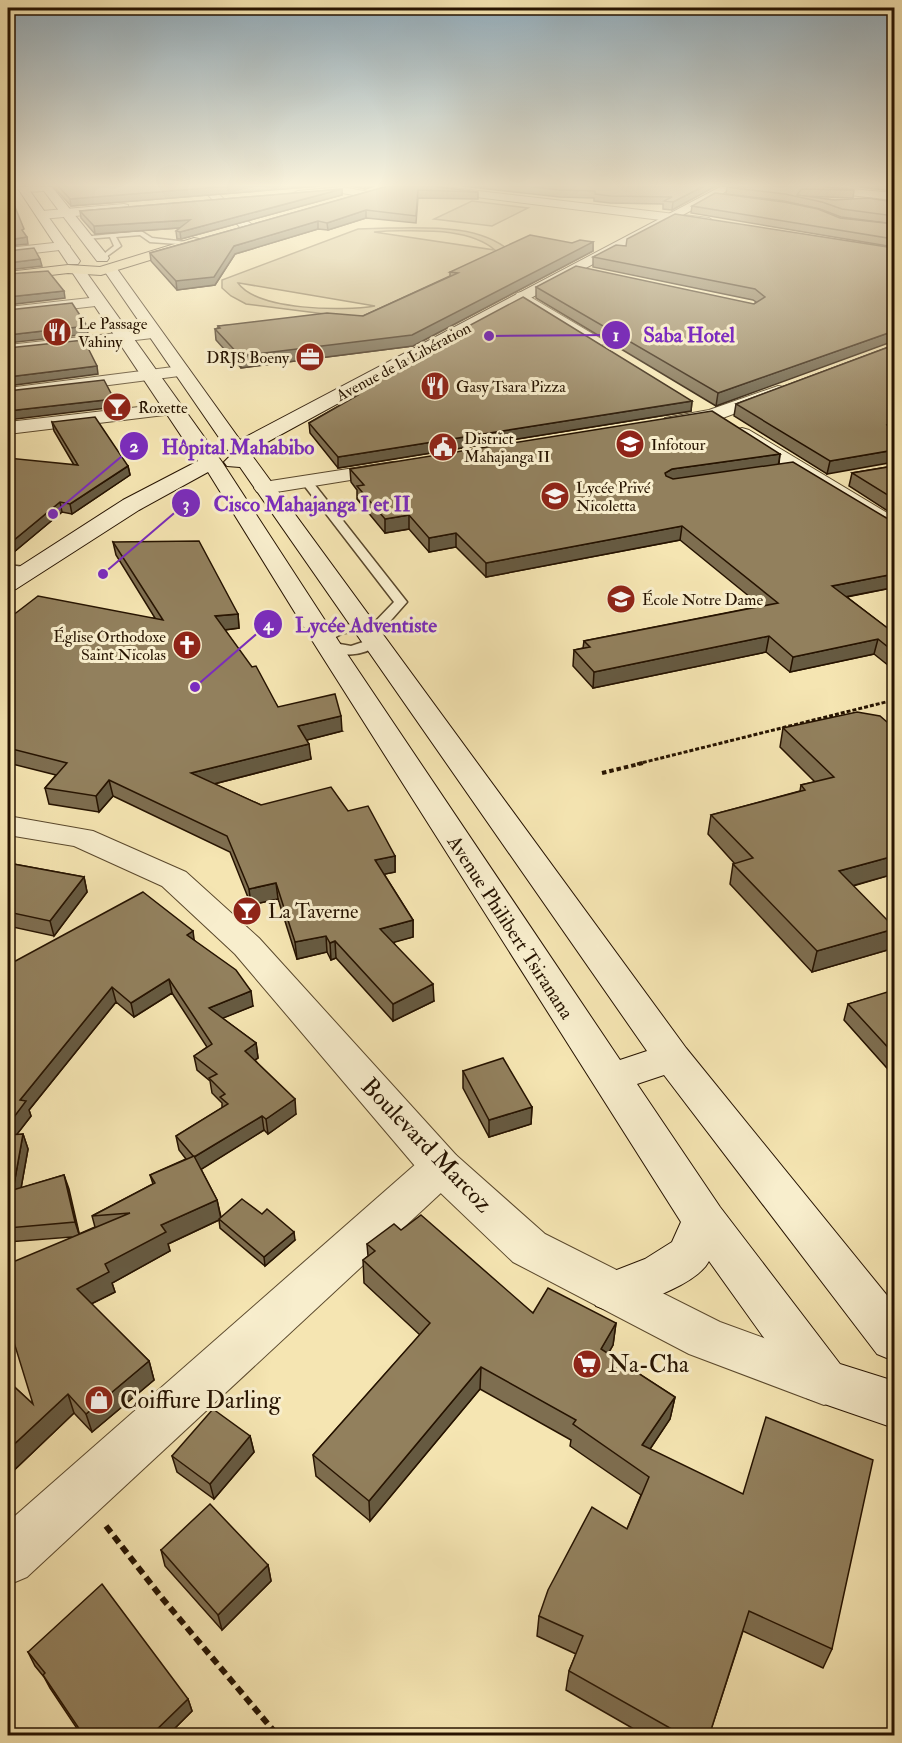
<svg xmlns="http://www.w3.org/2000/svg" width="902" height="1743" font-family="'IM FELL Double Pica',serif">
<style>
.green{fill:#d2c194;stroke:#7c6a4a;stroke-width:1.5;fill-rule:evenodd}
.lines{fill:none;stroke-linecap:round;stroke-linejoin:round}
.service-casing{stroke:#5a482c;stroke-width:3}
.minor-casing{stroke:#5a482c;stroke-width:2}
.tertiary-casing{stroke:#5a482c;stroke-width:2}
.secondary-casing{stroke:#261300;stroke-width:2}
.primary-casing{stroke:#261300;stroke-width:2}
.path-far2{stroke:#261300;stroke-width:3;stroke-dasharray:4 2;stroke-linecap:butt}
.path-far1{stroke:#261300;stroke-width:4;stroke-dasharray:4.5 3;stroke-linecap:butt}
.path{stroke:#261300;stroke-width:6;stroke-dasharray:8 5;stroke-linecap:butt}
.service{fill:#f8eecd;fill-rule:evenodd}
.minor{fill:#f8eecd;fill-rule:evenodd}
.tertiary{fill:#f8eecd;fill-rule:evenodd}
.secondary{fill:#f8eecd;fill-rule:evenodd}
.primary{fill:#f5e5b2;fill-rule:evenodd}
.wall{fill:#7e6e50;stroke:#261300;stroke-width:1.5;fill-rule:evenodd}
.shaded-wall{fill:#665a41;stroke:#261300;stroke-width:1.5}
.building{fill:#92805d;stroke:#261300;stroke-width:1.5}
.labels{text-anchor:middle;stroke-width:6;stroke-linejoin:round;paint-order:stroke}
.far-poi-label{font-size:16px;fill:#261300;stroke:#f8eecd;text-anchor:start}
.far-street-label{font-size:16px;fill:#261300;stroke:#f8eecd}
.poi-label{font-size:20px;fill:#261300;stroke:#f8eecd;text-anchor:start}
.street-label{font-size:20px;fill:#261300;stroke:#f8eecd}
.near-street-label{font-size:24px;fill:#261300;stroke:#f8eecd}
.near-poi-label{font-size:24px;fill:#261300;stroke:#f8eecd;text-anchor:start}
.leader{fill:none;stroke:#7b2cbf;stroke-width:2}
.callout-dot{fill:#7b2cbf;stroke:#f8eecd;stroke-width:2}
.mark-label{font-size:18px;text-anchor:middle;font-weight:bold;fill:#fff}
.callout-label{font-size:21px;text-anchor:middle;font-weight:bold;fill:#7b2cbf;stroke:#f8eecd;stroke-width:6;stroke-linejoin:round;paint-order:stroke}
</style>
<rect width="100%" height="100%" fill="#f5e5b2"/>
<filter id="stains"><feTurbulence type="fractalNoise" baseFrequency=".00333" numOctaves="4"/><feColorMatrix values="0 0 0 0 .2 0 0 0 0 .09 0 0 0 0 .02 0 0 0 .5 -.17"/></filter>
<radialGradient id="worn" r=".72"><stop offset=".6" stop-color="#630" stop-opacity="0"/><stop offset="1" stop-color="#630" stop-opacity=".3"/></radialGradient>
<g class="green">
<polygon points="472,201 528,208 492,226 434,219"/>
<path d="M388,228C427,228 478,224 510,251L360,321L333,315L246,304L231,296L222,288V280L358,229ZM387,231C420,231 468,227 495,250L374,232ZM238,283H239L375,306C344,311 258,311 238,283Z"/>
</g>
<g class="lines">
<g class="service-casing">
<g id="service">
<polygon points="141,231 152,238 195,243 192,245 150,242 140,235 116,237 121,246 102,260 100,257 114,246 110,237 86,239 83,237"/>
<path d="M307,479L311,480L407,602L378,635L379,643C366,657 335,659 322,645L321,636C333,624 353,621 369,628L394,602L303,484V480ZM356,632L365,636L366,641L351,646L334,643V638L343,633Z"/>
<polygon points="8,565 25,567 31,571 25,575 8,573"/>
</g>
</g>
<g class="minor-casing">
<g id="minor">
<path d="M18,187H53C45,193 29,192 19,190Z"/>
<polygon points="200,187 211,187 251,224 253,227 251,230 243,230"/>
<polygon points="342,187 369,192 371,194 365,197 342,193 298,197 292,194 298,191"/>
<polygon points="414,187 444,187 709,218 715,222 709,226 420,190"/>
<polygon points="799,187 831,187 894,193 894,200 805,190"/>
<polygon points="124,204 128,205 128,211 42,219 36,215 42,211"/>
<polygon points="63,242 70,246 68,249 8,256 8,248"/>
<polygon points="522,292 603,340 605,343 597,348 591,346 517,299 515,296 517,293"/>
<polygon points="99,297 107,302 104,305 8,316 8,307"/>
<polygon points="155,329 161,331 163,334 161,337 8,355 8,345"/>
<polygon points="181,366 187,367 190,371 187,375 8,398 8,388"/>
<polygon points="778,386 784,387 787,391 784,395 720,419 672,428 665,426 663,422 665,418 709,410"/>
<polygon points="174,403 181,405 183,409 181,413 8,434 8,422"/>
<polygon points="742,428 749,430 894,517 894,533 886,531 735,438 732,434 735,430"/>
<polygon points="393,462 400,464 403,468 400,472 264,494 257,492 254,488 257,484 264,482"/>
<polygon points="441,1150 456,1155 462,1167 456,1179 27,1577 8,1585 8,1522 426,1155"/>
</g>
</g>
<g class="tertiary-casing">
<polygon id="tertiary" points="8,816 93,831 186,872 259,938 456,1155 545,1234 720,1322 841,1366 849,1382 841,1398 824,1405 689,1354 513,1262 426,1179 235,954 162,886 74,846 8,835"/>
</g>
<g class="secondary-casing">
<g id="secondary">
<polygon points="17,187 27,187 80,261 78,264 68,264"/>
<polygon points="41,187 52,187 107,255 109,258 107,261 97,261"/>
<path d="M720,187H734L251,451L253,457L686,1048L894,1304V1361L877,1354L664,1075L637,1084L720,1207L840,1364L894,1381V1428L807,1398L709,1261C696,1286 638,1303 612,1312L596,1306L589,1292L596,1278L645,1259L672,1242L681,1222L315,645L208,472L139,510L16,589L8,591V574L123,500L198,461L72,272L79,268L84,269L222,462L341,645L620,1060L647,1051L240,467L227,466L224,462L231,455L103,269L105,266H115L240,440Z"/>
</g>
</g>
<g class="primary-casing">
<polygon id="primary" points="194,238 199,239 201,242 199,245 101,275 68,273 8,280 8,272 68,265 100,267"/>
</g>
<polyline class="path-far2" points="637,764 894,700"/>
<polyline class="path-far1" points="602,773 643,763"/>
<polyline class="path" points="106,1526 162,1598 278,1736"/>
<use href="#service" class="service"/>
<use href="#minor" class="minor"/>
<use href="#tertiary" class="tertiary"/>
<use href="#secondary" class="secondary"/>
<use href="#primary" class="primary"/>
</g>
<g class="wall">
<polygon points="53,186 320,186 71,206"/>
<polygon points="351,186 374,186 365,189"/>
<polygon points="388,186 478,192 478,199 418,198 416,223 366,218 328,230 318,229 235,254 215,285 177,290 151,261 150,253"/>
<polygon points="462,186 716,186 672,210 663,209 663,204 610,203 594,201 594,198 560,197"/>
<polygon points="850,186 894,186 894,193 894,191"/>
<polygon points="727,187 854,190 853,198 800,196 834,200 894,202 894,224 841,217 820,209 784,201 726,194"/>
<polygon points="342,189 342,195 181,239 177,239 176,231 180,228 95,234 81,218 80,211"/>
<polygon points="692,206 840,218 894,224 894,247 691,213"/>
<polygon points="593,242 593,251 413,346 241,368 216,340 215,329 218,328 218,326 363,316 450,276 450,272 572,243"/>
<polygon points="626,246 894,248 716,406 536,298 536,287 754,304 756,302 753,300 593,267 593,257"/>
<polygon points="894,345 827,474 734,416 736,404"/>
<polygon points="345,392 692,401 691,411 338,468 310,433 309,423 346,402"/>
<polygon points="52,422 128,466 130,475 72,514 62,512 8,557 74,465 54,431"/>
<polygon points="780,454 779,464 888,519 894,520 894,591 891,588 847,597 894,633 894,670 874,654 790,672 766,652 593,688 573,666 574,650 583,648 584,641 761,606 680,540 486,577 456,547 429,552 409,529 385,533 357,499 357,490 351,482 350,469"/>
<polygon points="894,466 894,515 849,486 852,473"/>
<polygon points="113,542 238,614 239,628 225,630 278,707 342,731 307,740 311,759 214,784 261,805 348,811 395,856 395,872 384,874 413,920 413,937 393,942 434,1001 393,1021 336,958 331,960 327,952 297,959 278,899 251,905 230,852 113,796 99,812 49,804 45,788 56,775 8,763 8,619 155,618 116,555"/>
<polygon points="783,728 894,728 894,874 853,886 891,949 812,972 730,884 733,864 735,864 708,834 711,815 800,791 801,785 815,782 780,747"/>
<polygon points="8,863 84,877 87,892 54,936 8,926"/>
<path d="M194,940L253,1006L222,1018L256,1043L258,1058L255,1060L296,1114L268,1134L264,1130L201,1169L217,1200L221,1217L295,1240L265,1266L220,1228L219,1220L168,1244L170,1251L112,1283L115,1292L91,1304L149,1361L154,1380L92,1432L74,1413L8,1476V1381L33,1404L71,1237L8,1242V965ZM172,993L207,1047L194,1056L197,1070L210,1081L212,1093L222,1103V1108L176,1136L179,1150L186,1159L150,1175L153,1184L92,1216L95,1227L79,1234L64,1175L21,1188L28,1149L23,1134L16,1135L31,1116L29,1110L116,1002L134,1017Z"/>
<polygon points="894,991 894,1076 844,1020 848,1004"/>
<polygon points="463,1071 532,1107 531,1124 489,1137 463,1088"/>
<polygon points="401,1230 533,1313 616,1323 613,1345 608,1354 675,1397 670,1419 650,1449 832,1649 823,1668 743,1631 709,1736 646,1736 566,1690 569,1671 576,1654 537,1636 539,1616 627,1529 641,1495 570,1446 571,1440 480,1389 370,1521 316,1476 313,1455 420,1335 364,1283 363,1260 368,1256 367,1244"/>
<polygon points="250,1436 254,1452 214,1499 177,1472 172,1456"/>
<polygon points="161,1550 268,1565 271,1581 222,1630 165,1566"/>
<polygon points="28,1652 188,1699 192,1711 167,1736 82,1736 50,1688 44,1677 35,1666"/>
</g>
<g class="shaded-wall">
<polygon points="231,186 320,186 71,206 70,199"/>
<polygon points="365,186 374,186 365,189"/>
<polygon points="704,186 716,186 672,210 673,202"/>
<polygon points="342,189 342,195 181,239 180,232"/>
<polygon points="366,210 366,218 328,230 327,223"/>
<polygon points="190,220 191,227 95,234 94,226"/>
<polygon points="318,221 318,229 235,254 215,285 177,290 176,281 234,246"/>
<polygon points="27,237 28,244 8,246 8,240"/>
<polygon points="593,242 593,251 413,346 241,368 240,356"/>
<polygon points="40,259 42,266 8,270 8,272 8,263"/>
<polygon points="64,291 65,298 8,305 8,307 8,297"/>
<polygon points="87,326 88,334 8,343 8,335"/>
<polygon points="894,331 894,341 716,406 718,393"/>
<polygon points="97,366 98,374 8,386 8,388 8,377"/>
<polygon points="114,399 115,407 8,420 8,411"/>
<polygon points="692,401 691,411 338,468 338,457"/>
<polygon points="894,419 894,430 887,425"/>
<polygon points="894,450 894,462 827,474 830,461"/>
<polygon points="780,454 778,467 664,486 665,473 672,469"/>
<polygon points="128,466 130,475 72,514 70,504"/>
<polygon points="60,502 62,512 8,557 8,545"/>
<polygon points="409,515 409,529 385,533 385,519"/>
<polygon points="682,526 680,540 486,577 486,563"/>
<polygon points="456,533 456,547 429,552 429,538"/>
<polygon points="894,574 891,588 829,600 832,586"/>
<polygon points="238,614 239,628 216,631 215,616"/>
<polygon points="769,636 766,652 593,688 594,672"/>
<polygon points="878,639 874,654 790,672 793,657"/>
<polygon points="341,716 342,731 299,742 298,726"/>
<polygon points="309,744 311,759 194,789 191,773"/>
<polygon points="109,780 113,796 99,812 96,796"/>
<polygon points="395,856 395,872 376,876 375,860"/>
<polygon points="894,856 894,874 834,891 839,871"/>
<polygon points="84,877 87,892 54,936 50,921"/>
<polygon points="276,883 278,899 251,905 249,889"/>
<polygon points="413,920 413,937 381,946 380,929"/>
<polygon points="894,929 894,937 891,949 812,972 817,951"/>
<polygon points="193,931 195,946 187,935"/>
<polygon points="326,936 327,952 297,959 295,942"/>
<polygon points="335,941 336,958 331,960 330,943"/>
<polygon points="169,979 172,993 134,1017 131,1003"/>
<polygon points="433,984 434,1001 393,1021 393,1004"/>
<polygon points="112,987 116,1002 29,1110 31,1116 8,1146 8,1125 20,1100"/>
<polygon points="251,991 253,1006 211,1023 209,1008"/>
<polygon points="256,1043 258,1058 247,1065 245,1051"/>
<polygon points="295,1099 296,1114 268,1134 266,1119"/>
<polygon points="532,1107 531,1124 489,1137 489,1120"/>
<polygon points="262,1116 264,1130 197,1172 194,1157"/>
<polygon points="23,1134 28,1149 18,1205 13,1190"/>
<polygon points="64,1175 69,1189 80,1237 75,1222"/>
<polygon points="217,1200 221,1219 168,1244 170,1251 112,1283 115,1292 83,1308 77,1289 105,1264 161,1225"/>
<polygon points="294,1232 295,1240 265,1266 264,1257"/>
<polygon points="616,1323 613,1345 598,1371 601,1349"/>
<polygon points="149,1361 154,1380 92,1432 86,1414"/>
<polygon points="481,1367 480,1389 370,1521 369,1501"/>
<polygon points="68,1394 74,1413 8,1476 8,1450"/>
<polygon points="675,1397 670,1419 638,1467 642,1445"/>
<polygon points="250,1436 254,1452 214,1499 210,1484"/>
<polygon points="268,1565 271,1581 222,1630 218,1615"/>
<polygon points="188,1699 192,1711 167,1736 150,1736"/>
</g>
<g class="building">
<polygon points="58,186 231,186 70,199"/>
<polygon points="388,186 431,186 478,192 418,190 416,216 366,210 327,223 318,221 234,246 214,277 176,281 150,253"/>
<polygon points="526,186 704,186 673,202 664,201 672,197 611,196 595,194 595,191 560,190"/>
<polygon points="818,186 854,190 801,189 797,195 834,200 868,198 894,202 894,216 842,209 822,202 785,194 727,187"/>
<polygon points="342,189 180,232 176,231 190,220 94,226 80,211"/>
<polygon points="8,190 24,229 22,230 27,237 8,240"/>
<polygon points="715,193 784,202 818,209 840,218 894,224 894,239 692,206"/>
<polygon points="675,214 894,248 894,331 718,393 536,287 576,266 754,304 765,297 755,289 593,257 616,245 626,246 627,239"/>
<polygon points="530,235 572,243 580,240 593,242 412,335 240,356 215,329 220,328 218,326 327,313 363,316 458,273 450,272"/>
<polygon points="34,248 40,259 8,263 8,251"/>
<polygon points="48,271 64,291 8,297 8,274"/>
<polygon points="523,297 692,401 338,457 309,423 358,395 345,392"/>
<polygon points="72,303 87,326 8,335 8,310"/>
<polygon points="84,340 97,366 8,377 8,348"/>
<polygon points="894,345 894,419 887,425 894,429 894,450 830,461 736,404"/>
<polygon points="104,380 114,399 8,411 8,391"/>
<polygon points="712,411 780,454 672,469 665,473 666,476 673,479 793,462 888,519 894,520 894,574 832,586 894,633 894,652 878,639 793,657 769,636 594,672 574,650 590,647 584,641 778,603 682,526 486,563 456,533 429,538 409,515 385,519 357,486 364,485 350,469"/>
<polygon points="95,417 128,466 70,504 60,502 8,545 8,458 78,465 52,422"/>
<polygon points="894,466 894,499 852,473"/>
<polygon points="199,541 238,614 215,616 252,667 256,666 278,707 335,694 341,716 298,726 309,744 191,773 261,805 331,787 348,811 368,806 395,856 375,860 413,920 380,929 433,984 393,1004 335,941 330,943 326,936 295,942 276,883 249,889 227,836 109,780 96,796 45,788 67,763 8,748 8,619 38,596 163,620 113,542"/>
<polygon points="857,712 880,716 894,728 894,856 839,871 894,927 894,929 817,951 733,864 753,858 711,815 805,790 801,785 834,777 783,728"/>
<polygon points="8,863 84,877 50,921 8,912"/>
<polygon points="143,892 193,931 187,935 236,970 251,991 209,1008 256,1043 245,1051 295,1099 266,1119 262,1116 194,1157 176,1136 228,1104 220,1097 225,1094 209,1078 217,1074 194,1056 212,1044 169,979 131,1003 112,987 20,1100 26,1101 8,1125 8,965"/>
<polygon points="894,990 894,1054 848,1004"/>
<polygon points="503,1058 532,1107 489,1120 463,1071"/>
<polygon points="23,1134 13,1190 64,1175 75,1222 8,1228 8,1135"/>
<polygon points="194,1156 217,1200 161,1225 166,1232 105,1264 109,1272 77,1289 149,1361 86,1414 68,1394 8,1450 8,1381 33,1404 8,1323 8,1264 130,1213 92,1216 155,1183 150,1175"/>
<polygon points="242,1199 262,1214 267,1209 294,1232 264,1257 219,1219"/>
<polygon points="421,1215 533,1313 548,1288 616,1323 601,1349 675,1397 642,1445 743,1494 766,1417 873,1460 832,1649 749,1611 709,1736 684,1736 569,1671 583,1636 539,1616 548,1590 592,1507 627,1529 649,1477 573,1424 576,1420 481,1367 369,1501 313,1455 430,1323 363,1260 375,1251 367,1244 394,1224 401,1230"/>
<polygon points="213,1409 250,1436 210,1484 172,1456"/>
<polygon points="210,1504 268,1565 218,1615 161,1550"/>
<polygon points="102,1584 188,1699 150,1736 84,1736 43,1675 45,1673 28,1652"/>
</g>
<linearGradient id="sky" x2="0" y2="1"><stop stop-color="#91abba"/><stop offset="0.43" stop-color="#faf3dc"/><stop offset="1" stop-color="#faf3dc" stop-opacity="0"/></linearGradient>
<rect width="902" height="431" fill="url(#sky)"/>
<defs>
<g id="restaurant-disc" transform="scale(1.5)"><circle r="9.5" fill="#8f2418" stroke="#f8eecd"/><path d="M-5-6h1v4h1v-4h1v4h1v-4h1v5L-1.5 .5V6h-2V.5L-5-1ZM5-6V6H3V1.5H1.5Q1.5-4 5-6Z" fill="#fff"/></g>
<g id="office-disc" transform="scale(1.5)"><circle r="9.5" fill="#8f2418" stroke="#f8eecd"/><path d="M-6-3h4V-5.5h4V-3h4V5H-6ZM-1-4.5V-3h2v-1.5ZM-6 0V1H6V0Z" fill="#fff"/></g>
<g id="bar-disc" transform="scale(1.5)"><circle r="9.5" fill="#8f2418" stroke="#f8eecd"/><path d="M-6-5H6L.8 .8V4.5H3.5V6h-7V4.5H-.8V.8Z" fill="#fff"/></g>
<g id="school-disc" transform="scale(1.5)"><circle r="9.5" fill="#8f2418" stroke="#f8eecd"/><path d="M0-5L7-2L0 1L-7-2ZM-4 1L0 2.5L4 1V4Q0 6-4 4Z" fill="#fff"/></g>
<g id="civic-disc" transform="scale(1.5)"><circle r="9.5" fill="#8f2418" stroke="#f8eecd"/><path d="M-.6-6.5H3V-4.5H.6V-3L4-1V1h2V6H-6V1h2V-1L-.6-3ZM-1.2 2.5V6h2.4V2.5Z" fill="#fff"/></g>
<g id="church-disc" transform="scale(1.5)"><circle r="9.5" fill="#8f2418" stroke="#f8eecd"/><path d="M-1.2-6h2.4v3.5h3.3v2.4h-3.3V6h-2.4V-.1h-3.3v-2.4h3.3Z" fill="#fff"/></g>
<g id="supermarket-disc" transform="scale(1.5)"><circle r="9.5" fill="#8f2418" stroke="#f8eecd"/><path d="M-6-5.5h2.5l.6 2H6L4.5 2H-2.5L-4.4-4H-6ZM-1.5 3.2a1.3 1.3 0 1 0 .1 0ZM3 3.2a1.3 1.3 0 1 0 .1 0Z" fill="#fff"/></g>
<g id="shop-disc" transform="scale(1.5)"><circle r="9.5" fill="#8f2418" stroke="#f8eecd"/><path d="M-5-2.5h2.3a2.7 3.5 0 0 1 5.4 0H5L5.5 6h-11ZM-1.5-2.5h3a1.5 2.3 0 0 0-3 0Z" fill="#fff"/></g>
</defs>
<g fill-rule="evenodd">
<use href="#restaurant-disc" x="57" y="332"/>
<use href="#office-disc" x="310" y="357"/>
<use href="#restaurant-disc" x="435" y="386"/>
<use href="#bar-disc" x="117" y="407"/>
<use href="#school-disc" x="630" y="444"/>
<use href="#civic-disc" x="443" y="447"/>
<use href="#school-disc" x="555" y="496"/>
<use href="#school-disc" x="621" y="599"/>
<use href="#church-disc" x="187" y="645"/>
<use href="#bar-disc" x="247" y="911"/>
<use href="#supermarket-disc" x="587" y="1364"/>
<use href="#shop-disc" x="99" y="1400"/>
</g>
<g class="labels">
<g class="far-poi-label">
<text x="78" y="329">Le Passage<tspan x="78" dy="18">Vahiny</tspan></text>
<text x="289" y="363" text-anchor="end">DRJS Boeny</text>
<text x="456" y="392">Gasy Tsara Pizza</text>
<text x="138" y="413">Roxette</text>
<text x="464" y="444">District<tspan x="464" dy="18">Mahajanga II</tspan></text>
<text x="651" y="450">Infotour</text>
<text x="576" y="493">Lycée Privé<tspan x="576" dy="18">Nicoletta</tspan></text>
<text x="642" y="605">École Notre Dame</text>
<text x="166" y="642" text-anchor="end">Église Orthodoxe<tspan x="166" dy="18">Saint Nicolas</tspan></text>
</g>
<g class="far-street-label">
<text transform="translate(403 361) rotate(-28)" y="6">Avenue de la Libération</text>
</g>
<g class="poi-label">
<text x="268" y="918">La Taverne</text>
</g>
<g class="street-label">
<text transform="translate(511 927) rotate(57)" y="7">Avenue Philibert Tsiranana</text>
</g>
<g class="near-street-label">
<text transform="translate(427 1145) rotate(46)" y="8">Boulevard Marcoz</text>
</g>
<g class="near-poi-label">
<text x="608" y="1372">Na-Cha</text>
<text x="120" y="1408">Coiffure Darling</text>
</g>
</g>
<path class="leader" d="M489 336L616 335M53 514L134 446M103 574L186 503M195 687L268 624"/>
<g class="callout-dot">
<circle cx="489" cy="336" r="6"/>
<circle cx="53" cy="514" r="6"/>
<circle cx="103" cy="574" r="6"/>
<circle cx="195" cy="687" r="6"/>
<circle cx="616" cy="335" r="15"/>
<circle cx="134" cy="446" r="15"/>
<circle cx="186" cy="503" r="15"/>
<circle cx="268" cy="624" r="15"/>
</g>
<g class="mark-label">
<text x="616" y="341">1</text>
<text x="134" y="452">2</text>
<text x="186" y="510">3</text>
<text x="268" y="630">4</text>
</g>
<g class="callout-label">
<text x="689" y="342">Saba Hotel</text>
<text x="238" y="454">Hôpital Mahabibo</text>
<text x="312" y="511">Cisco Mahajanga I et II</text>
<text x="366" y="632">Lycée Adventiste</text>
</g>
<rect width="902" height="1743" fill="none" stroke="#f5e5b2" stroke-width="30"/>
<rect x="9" y="9" width="884" height="1725" fill="none" stroke="#261300" stroke-width="3"/>
<rect x="15" y="15" width="872" height="1713" fill="none" stroke="#261300" stroke-width="1.5"/>
<rect width="100%" height="100%" filter="url(#stains)"/>
<rect width="100%" height="100%" fill="url(#worn)"/>
</svg>
